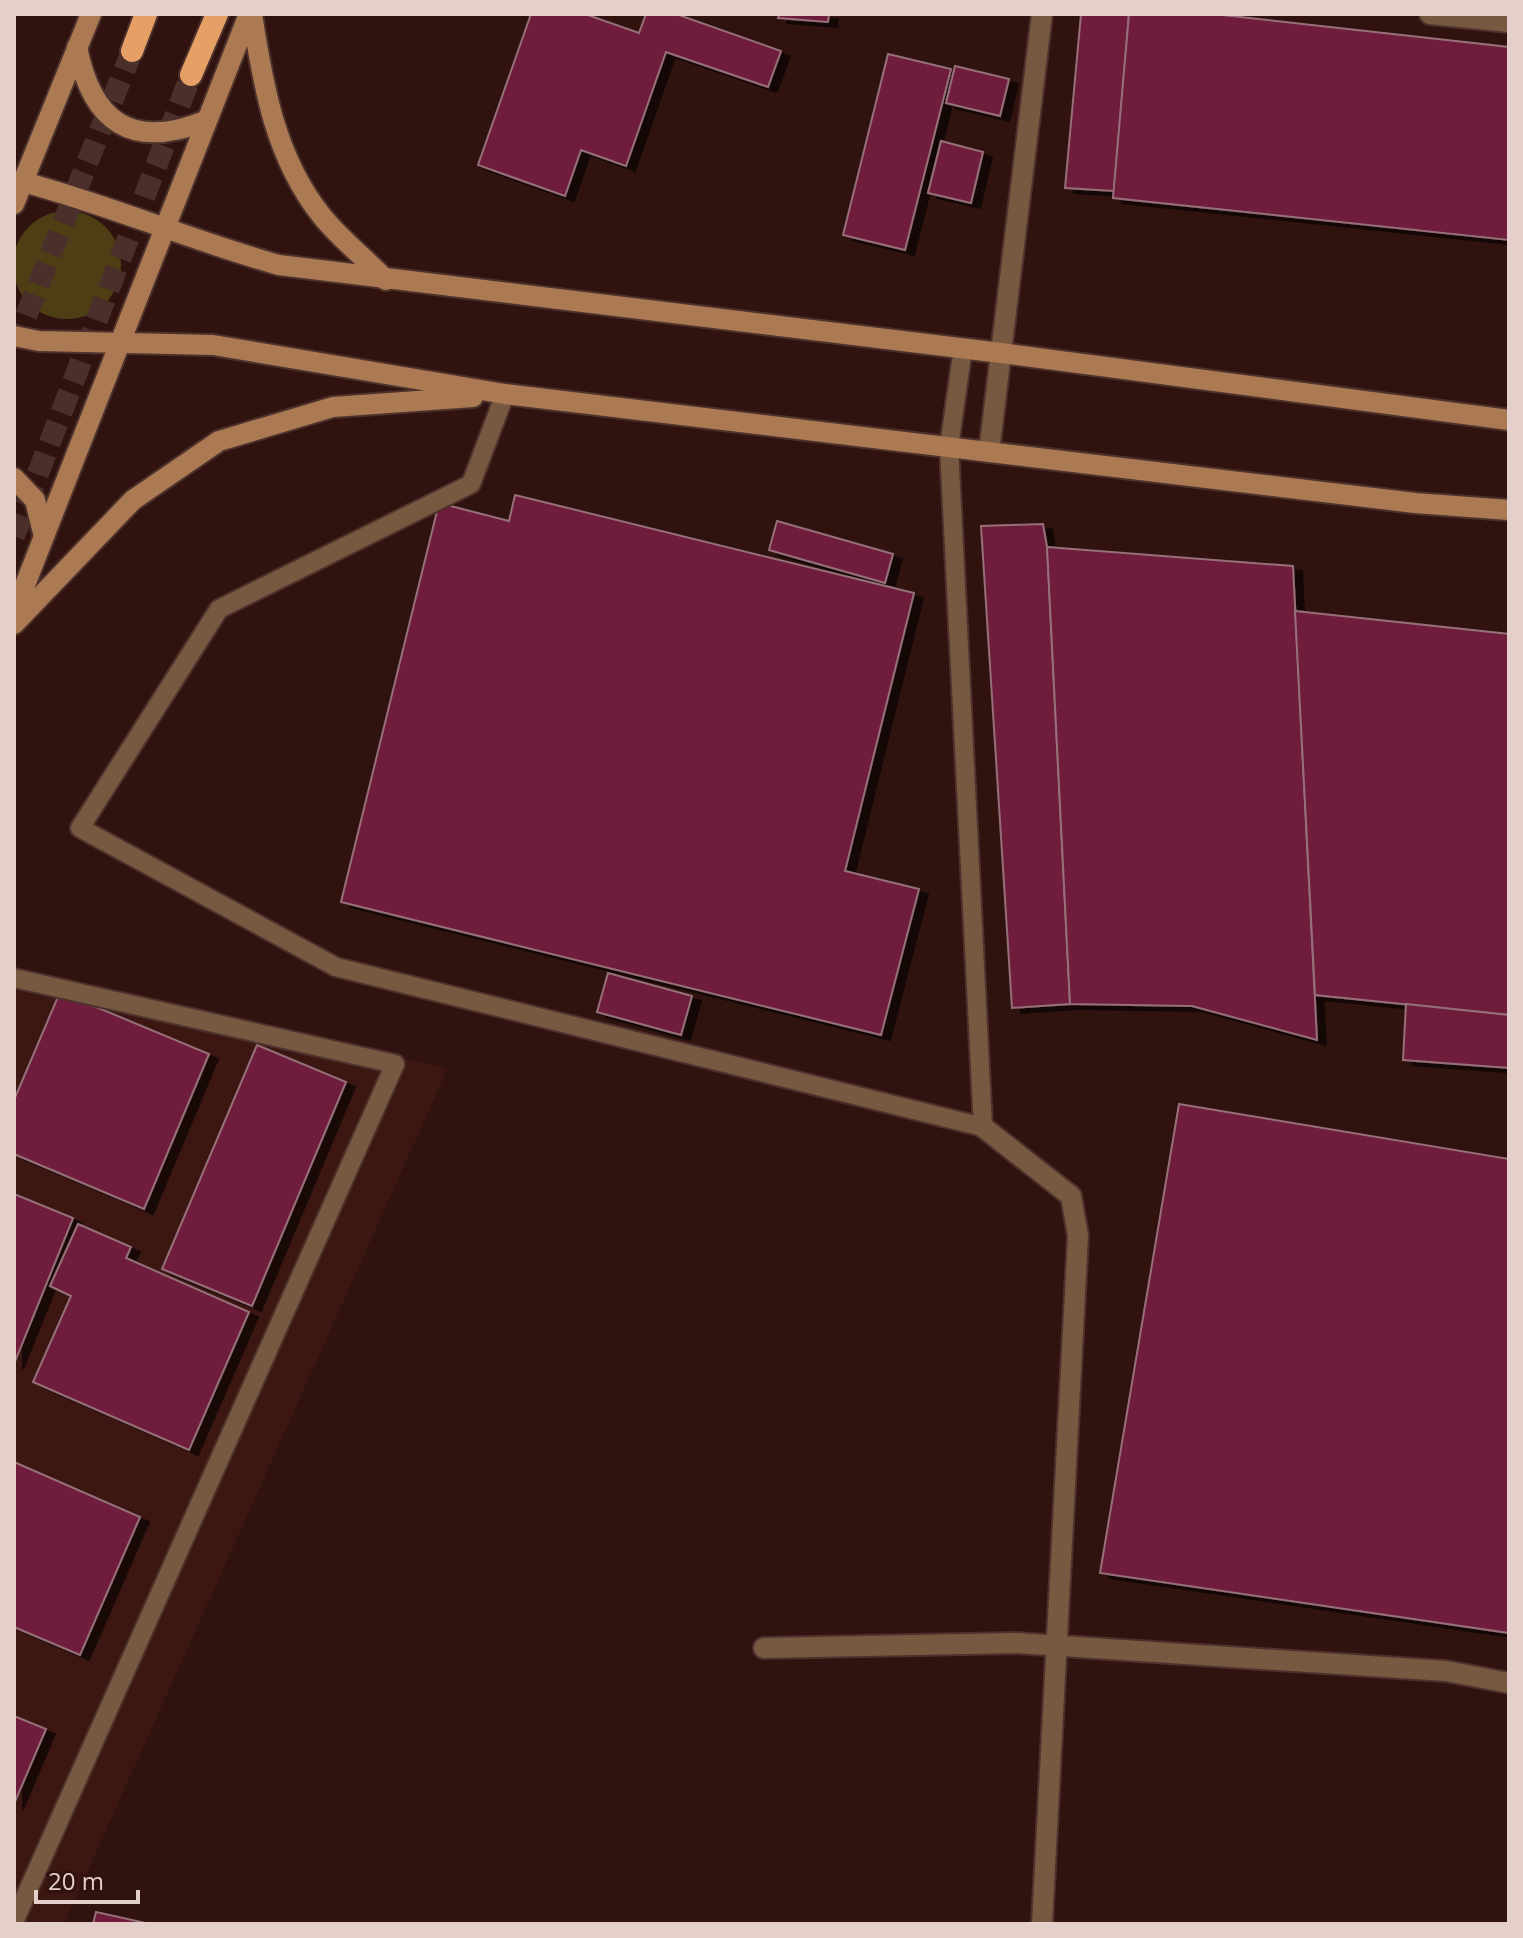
<svg xmlns="http://www.w3.org/2000/svg" width="1523" height="1938" font-family="'Open Sans',sans-serif">
<style>
.built{fill:#3c1712}
.green{fill:#4e3e15}
.building{fill:#701b3c;stroke:#957079;stroke-width:2;filter:url(#shadow)}
.lines{fill:none;stroke-linecap:round;stroke-linejoin:round}
.trunk-tunnel{stroke:#4b2f2a;stroke-width:22;stroke-dasharray:22 11;stroke-linecap:butt}
.service-casing{stroke:#4d312c;stroke-width:22}
.minor-casing{stroke:#4d312c;stroke-width:24}
.secondary-casing{stroke:#4d312c;stroke-width:24}
.trunk-casing{stroke:#4d312c;stroke-width:26}
.service{stroke:#775840;stroke-width:18}
.minor{stroke:#775840;stroke-width:20}
.secondary{stroke:#ab7a52;stroke-width:20}
.trunk{stroke:#e6a066;stroke-width:22}
</style>
<defs>
<filter id="shadow"><feDropShadow dx="9" dy="5" stdDeviation="0" flood-color="#0009"/></filter>
</defs>
<rect width="100%" height="100%" fill="#30130e"/>
<polygon class="built" points="14,977 448,1068 64,1924 14,1924"/>
<circle class="green" cx="67" cy="265" r="54"/>
<g class="building">
<polygon points="531,14 585,14 639,33 646,14 676,14 781,51 768,87 666,52 626,166 581,150 565,196 478,165"/>
<polygon points="779,14 829,14 828,22 778,18"/>
<polygon points="1081,14 1129,14 1114,191 1065,188"/>
<polygon points="1129,14 1213,14 1509,47 1509,240 1113,198"/>
<polygon points="888,54 951,69 905,250 843,235"/>
<polygon points="955,66 1009,79 1000,116 946,103"/>
<polygon points="941,141 983,152 971,203 928,193"/>
<polygon points="515,495 914,593 845,871 919,889 881,1035 341,902 439,503 509,521"/>
<polygon points="777,521 893,554 885,583 769,550"/>
<polygon points="1043,524 1047,547 1070,1004 1012,1008 981,526"/>
<polygon points="1047,547 1293,566 1317,1040 1192,1006 1070,1004"/>
<polygon points="1295,611 1509,634 1509,1015 1315,995"/>
<polygon points="608,973 692,996 681,1035 597,1012"/>
<polygon points="60,992 209,1054 144,1209 14,1154 14,1100"/>
<polygon points="1406,1004 1509,1015 1509,1068 1403,1060"/>
<polygon points="257,1045 346,1082 252,1306 162,1269"/>
<polygon points="1179,1104 1509,1159 1509,1633 1100,1573"/>
<polygon points="14,1194 73,1218 14,1364"/>
<polygon points="78,1224 131,1247 126,1258 249,1312 189,1450 33,1382 71,1296 50,1286"/>
<polygon points="14,1462 140,1517 80,1655 14,1627"/>
<polygon points="14,1716 46,1729 14,1804"/>
<polygon points="96,1912 150,1924 93,1924"/>
</g>
<g class="lines">
<g class="trunk-tunnel">
<polyline points="14,346 132,51"/>
<polyline points="14,536 191,75"/>
</g>
<g class="service-casing">
<g id="service">
<polyline points="505,394 471,484 219,609 80,828 336,967 983,1127 949,447 963,348"/>
<polyline points="14,978 395,1064 14,1922"/>
</g>
</g>
<g class="minor-casing">
<g id="minor">
<polyline points="1430,14 1509,22"/>
<polyline points="989,452 1042,14"/>
<polyline points="983,1127 1071,1196 1078,1236 1042,1924"/>
<polyline points="764,1648 1015,1643 1446,1671 1509,1683"/>
</g>
</g>
<g class="secondary-casing">
<g id="secondary">
<path d="M252,14C263,85 275,157 321,215C339,238 365,258 386,280"/>
<path d="M77,47C92,123 132,150 205,121"/>
<path d="M14,184L23,182C110,205 192,241 279,265L1001,353L1509,420"/>
<polyline points="14,204 91,14"/>
<polyline points="14,336 39,341 213,345 505,394 1415,503 1509,510"/>
<polyline points="14,478 35,500 43,533"/>
<polyline points="14,613 249,14"/>
<polyline points="14,624 133,500 219,441 333,407 473,397"/>
</g>
</g>
<g class="trunk-casing">
<g id="trunk">
<polyline points="132,51 146,14"/>
<polyline points="191,75 217,14"/>
</g>
</g>
<use href="#service" class="service"/>
<use href="#minor" class="minor"/>
<use href="#secondary" class="secondary"/>
<use href="#trunk" class="trunk"/>
</g>
<rect width="1523" height="1938" fill="none" stroke="#e5cfcb" stroke-width="32"/>
<path d="M36 1890v12h102v-12" fill="none" stroke="#e5cfcb" stroke-width="4"/>
<text x="48" y="1890" font-size="24" fill="#e5cfcb" stroke="#30130e" stroke-width="6" paint-order="stroke">20 m</text>
</svg>
